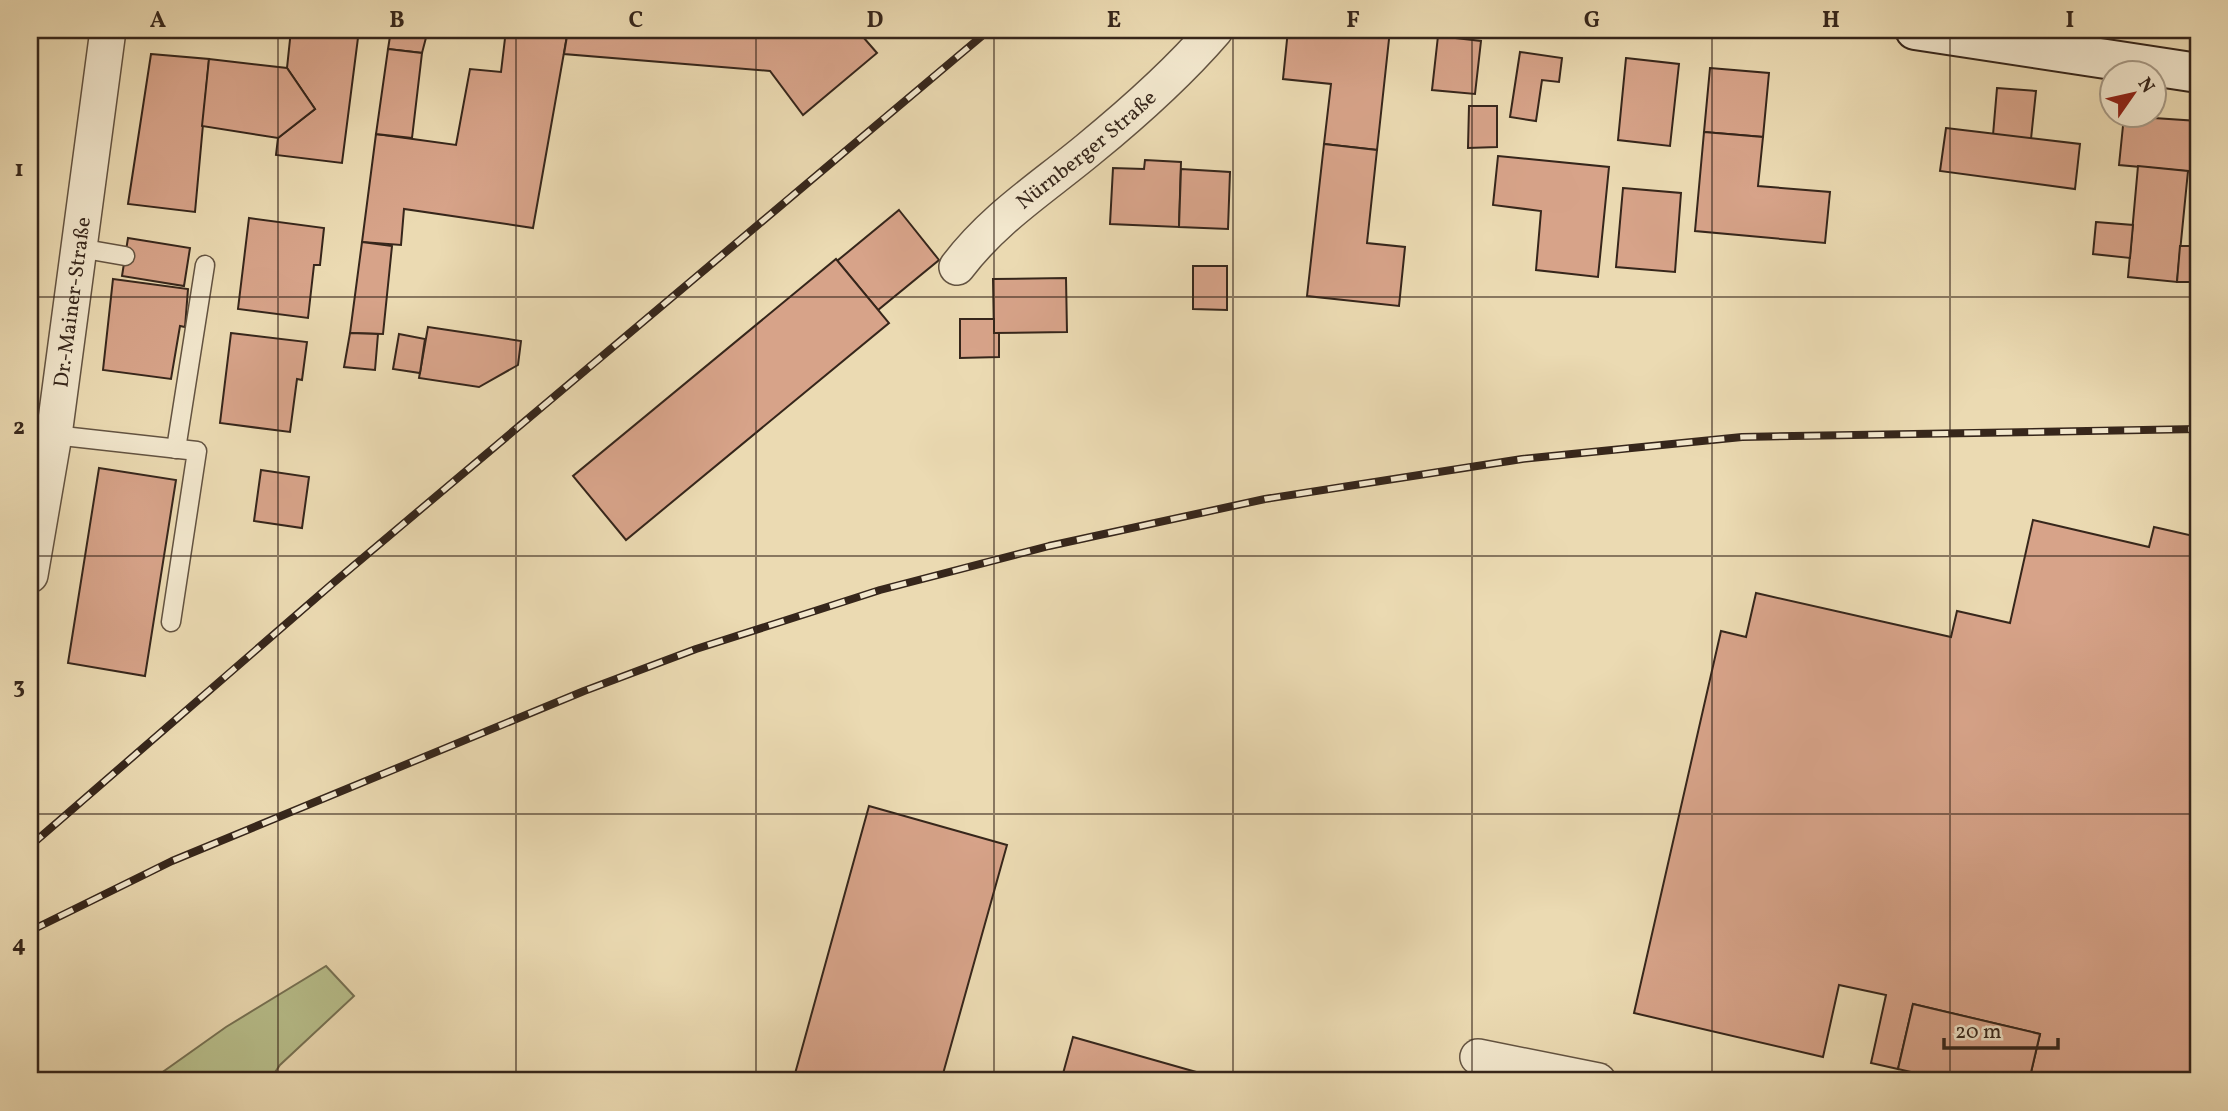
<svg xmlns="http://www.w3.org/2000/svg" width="2228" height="1111" font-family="Vollkorn,serif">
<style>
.green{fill:#b8bf8c;stroke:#777254;stroke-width:2}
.building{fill:#d7a389;stroke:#36261b;stroke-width:2}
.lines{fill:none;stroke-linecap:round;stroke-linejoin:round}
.lane-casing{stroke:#635341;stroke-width:21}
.street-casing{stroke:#635341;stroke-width:38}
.secondary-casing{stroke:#36261b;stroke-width:42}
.lane{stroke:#f2e7cd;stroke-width:18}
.street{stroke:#f2e7cd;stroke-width:35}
.secondary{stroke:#f2e7cd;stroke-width:38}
.rail-casing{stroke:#36261b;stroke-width:8}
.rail{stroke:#f2e7cd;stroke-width:5;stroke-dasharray:16;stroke-linecap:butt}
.grid{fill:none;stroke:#36261b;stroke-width:2;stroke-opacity:0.55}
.labels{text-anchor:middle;stroke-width:5;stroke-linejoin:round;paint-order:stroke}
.street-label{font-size:21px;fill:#36261b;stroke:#f2e7cd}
.neatline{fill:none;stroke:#36261b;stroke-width:2.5}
.grid-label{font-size:23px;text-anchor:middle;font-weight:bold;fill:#36261b}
</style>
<rect width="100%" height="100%" fill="#ebdab2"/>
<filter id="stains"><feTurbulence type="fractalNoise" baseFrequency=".00286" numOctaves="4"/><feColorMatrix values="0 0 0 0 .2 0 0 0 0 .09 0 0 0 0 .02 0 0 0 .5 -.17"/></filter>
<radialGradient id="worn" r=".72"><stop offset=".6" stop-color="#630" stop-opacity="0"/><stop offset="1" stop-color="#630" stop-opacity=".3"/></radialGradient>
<polygon class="green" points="326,966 354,996 280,1065 269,1081 150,1081 226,1027"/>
<g class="building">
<polygon points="291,30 359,30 342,163 276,155 278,138 315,109 287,68"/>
<polygon points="391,30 428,30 422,53 388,49"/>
<polygon points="506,30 568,30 533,228 404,209 401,245 362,242 376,134 456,145 470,69 501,72"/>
<polygon points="568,30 857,30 877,53 803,115 770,71 564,54"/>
<polygon points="1288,30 1390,30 1377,150 1324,144 1331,84 1283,79"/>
<polygon points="1438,36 1481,41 1475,94 1432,90"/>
<polygon points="388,49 422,53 412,138 376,134"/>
<polygon points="1520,52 1562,58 1559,82 1542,80 1536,121 1510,117"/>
<polygon points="151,54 209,59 195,212 128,204"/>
<polygon points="1626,58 1679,64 1670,146 1618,140"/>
<polygon points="209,59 287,68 315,109 278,138 202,126"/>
<polygon points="1710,68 1769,73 1763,137 1704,132"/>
<polygon points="1997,88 2036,91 2031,139 1993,135"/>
<polygon points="1469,106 1497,106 1497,147 1468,148"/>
<polygon points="2124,116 2198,121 2196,172 2119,165"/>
<polygon points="1946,128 2080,144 2075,189 1940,171"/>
<polygon points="1704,132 1763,137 1758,186 1830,192 1825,243 1695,231"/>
<polygon points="1324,144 1377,150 1367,243 1405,247 1399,306 1307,296"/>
<polygon points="1498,156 1609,167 1598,277 1536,270 1541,211 1493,205"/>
<polygon points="1145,160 1181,162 1179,227 1110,224 1113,168 1144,169"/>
<polygon points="2138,166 2188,171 2177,282 2128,277"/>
<polygon points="1181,169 1230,172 1228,229 1179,227"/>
<polygon points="1623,188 1681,193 1675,272 1616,267"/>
<polygon points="899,210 939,260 878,310 837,261"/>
<polygon points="249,218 324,228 320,265 314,265 308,318 238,309"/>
<polygon points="2096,222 2133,225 2130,258 2093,254"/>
<polygon points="2196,222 2198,282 2177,282 2180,246 2196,246"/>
<polygon points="128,238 190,248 184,286 122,276"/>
<polygon points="362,242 392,246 383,334 350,333"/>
<polygon points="836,259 889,323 626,540 573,476"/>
<polygon points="1193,266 1227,266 1227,310 1193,309"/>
<polygon points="1066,278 1067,332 994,333 993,279"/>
<polygon points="113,279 188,289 185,327 180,326 171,379 103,370"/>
<polygon points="960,319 994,319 994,333 999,333 999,357 960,358"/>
<polygon points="428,327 521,341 518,365 479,387 419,378"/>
<polygon points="231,333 307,342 302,380 297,379 290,432 220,423"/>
<polygon points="350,333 378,334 375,370 344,367"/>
<polygon points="399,334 425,339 420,373 393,369"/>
<polygon points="99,468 176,480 145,676 68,663"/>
<polygon points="261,470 309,477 302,528 254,521"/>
<polygon points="2033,520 2149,547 2154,527 2198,537 2198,1081 2029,1081 2040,1034 1913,1004 1898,1069 1871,1063 1886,995 1839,985 1823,1057 1634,1013 1721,631 1746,637 1756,593 1951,637 1957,611 2010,623"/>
<polygon points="869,806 1007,845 941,1081 793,1081"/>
<polygon points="1913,1004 2040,1034 2029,1081 1950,1081 1898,1069"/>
<polygon points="1073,1037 1228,1081 1061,1081"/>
</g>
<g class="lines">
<g class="lane-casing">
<g id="lane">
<polyline points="79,248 125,256"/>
<polyline points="54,435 197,451 171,622"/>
<polyline points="176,449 205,265"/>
</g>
</g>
<g class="street-casing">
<g id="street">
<path id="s1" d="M957,267C994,218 1042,188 1089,149C1133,113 1178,73 1215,30"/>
<path id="s2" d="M30,575L54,435L108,30"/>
<polyline points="1478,1057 1598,1081"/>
</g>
</g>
<g class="secondary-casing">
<polyline id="secondary" points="1915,30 2198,73"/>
</g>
<use href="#lane" class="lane"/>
<use href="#street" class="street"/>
<use href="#secondary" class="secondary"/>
<g class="rail-casing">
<g id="rail">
<polyline points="30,846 332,584 989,30"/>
<polyline points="30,931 172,861 584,691 696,649 880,590 1049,546 1265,499 1522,459 1742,437 2198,429"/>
</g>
</g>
<use href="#rail" class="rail"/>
</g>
<path class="grid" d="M278,30V1081M516,30V1081M756,30V1081M994,30V1081M1233,30V1081M1472,30V1081M1712,30V1081M1950,30V1081M30,297H2198M30,556H2198M30,814H2198"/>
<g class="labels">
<g class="street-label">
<text dy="7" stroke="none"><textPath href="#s1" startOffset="175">Nürnberger Straße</textPath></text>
<text dy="7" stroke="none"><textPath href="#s2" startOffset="276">Dr.-Mainer-Straße</textPath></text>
</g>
</g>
<rect width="2228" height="1111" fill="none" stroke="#ebdab2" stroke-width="77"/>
<g transform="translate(2133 94) rotate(56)"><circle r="33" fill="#f2e7cd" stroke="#a79a86" stroke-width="2"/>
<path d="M0-5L12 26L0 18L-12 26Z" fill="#8f2418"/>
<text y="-10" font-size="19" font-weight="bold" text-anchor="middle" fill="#36261b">N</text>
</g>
<path d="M1944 1038v10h114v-10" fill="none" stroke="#36261b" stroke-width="3.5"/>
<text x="1955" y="1038" font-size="21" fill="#36261b" stroke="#f2e7cd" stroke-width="5" paint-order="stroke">20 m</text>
<rect x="38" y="38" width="2152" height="1034" class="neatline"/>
<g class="grid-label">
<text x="158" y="27">A</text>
<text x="397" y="27">B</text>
<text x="636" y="27">C</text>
<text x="875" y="27">D</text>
<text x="1114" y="27">E</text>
<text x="1353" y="27">F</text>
<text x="1592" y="27">G</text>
<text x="1831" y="27">H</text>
<text x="2070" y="27">I</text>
<text x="19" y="176">1</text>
<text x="19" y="434">2</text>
<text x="19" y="693">3</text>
<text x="19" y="951">4</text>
</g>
<rect width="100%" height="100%" filter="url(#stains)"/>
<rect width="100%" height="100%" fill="url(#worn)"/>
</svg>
